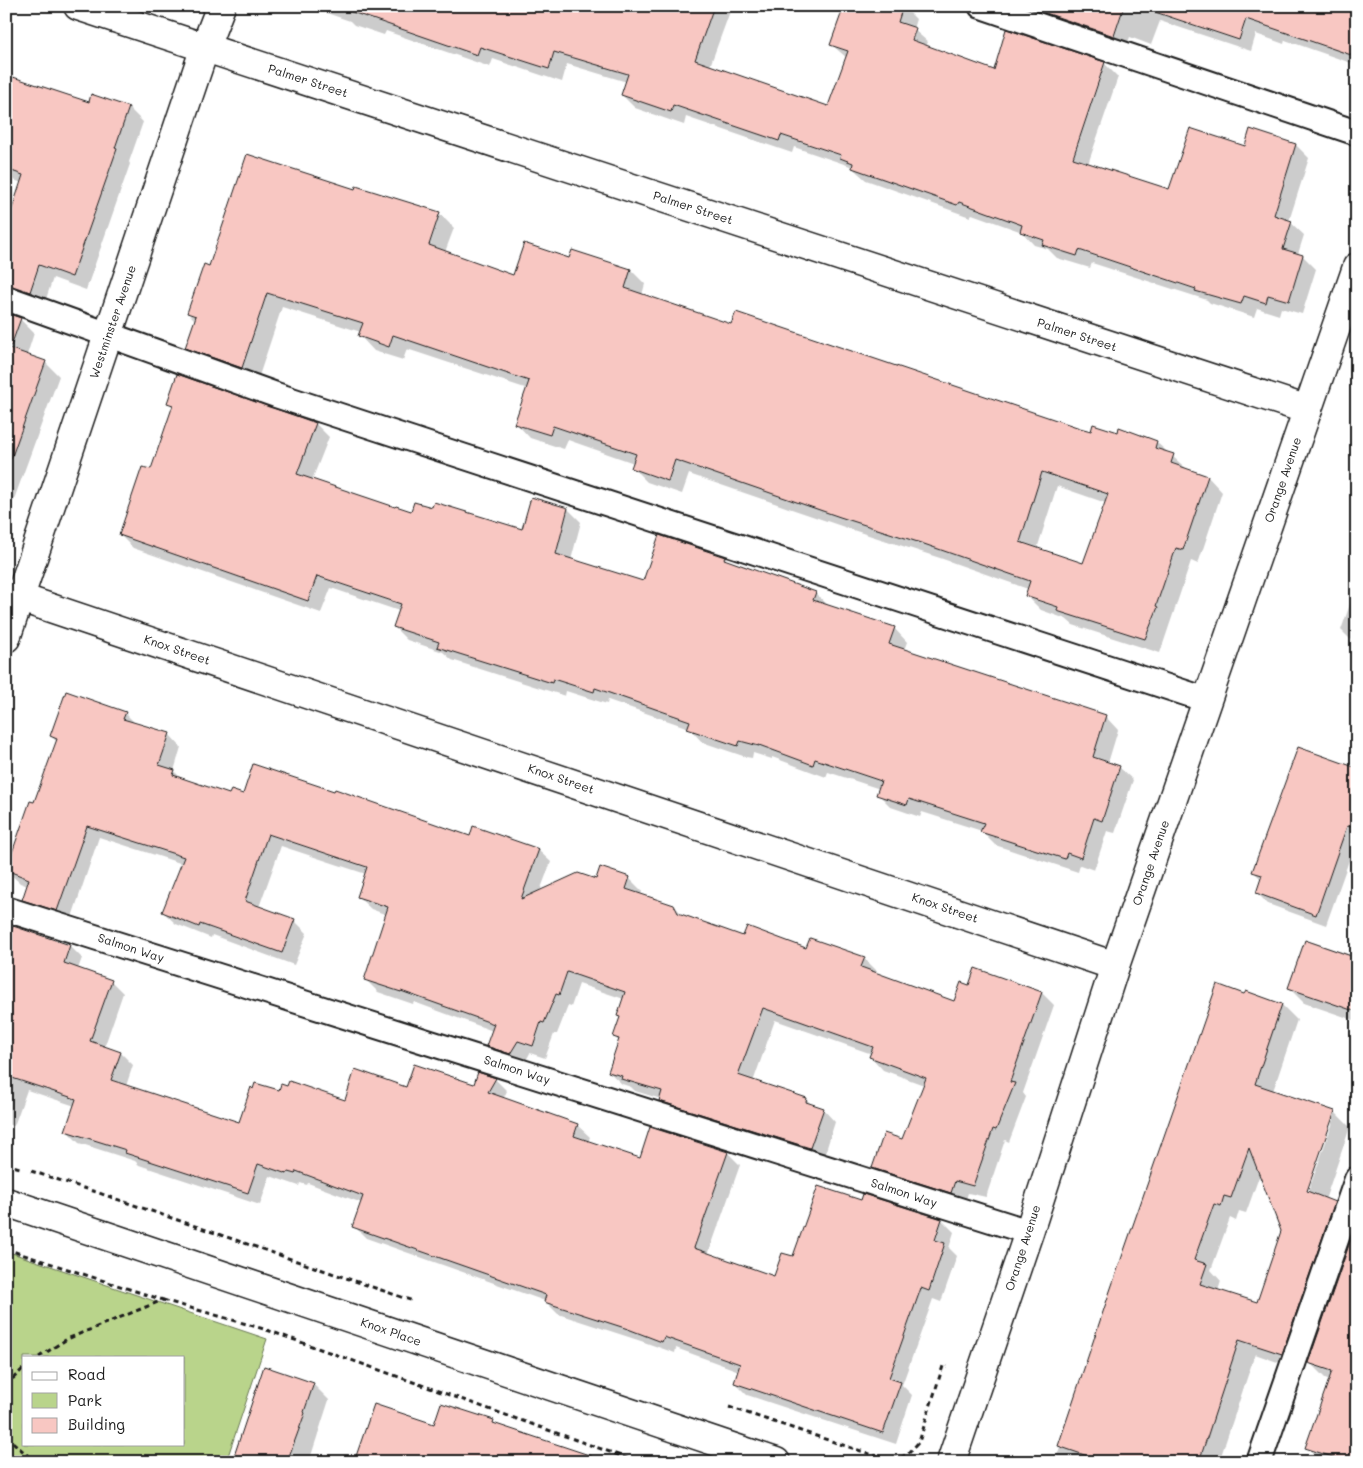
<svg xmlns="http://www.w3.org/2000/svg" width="1363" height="1468" font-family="Mali,sans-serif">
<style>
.green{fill:#b9d48b;stroke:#6a7854;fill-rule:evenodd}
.shadow{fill:#0003;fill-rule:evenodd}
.building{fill:#f8c7c2;stroke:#1c1c1c;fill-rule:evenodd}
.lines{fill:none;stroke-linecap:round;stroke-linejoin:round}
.lane-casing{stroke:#1c1c1c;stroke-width:28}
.street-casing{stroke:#1c1c1c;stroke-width:31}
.secondary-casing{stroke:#1c1c1c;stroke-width:31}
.path{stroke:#1c1c1c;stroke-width:3;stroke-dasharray:5 4;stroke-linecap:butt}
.lane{stroke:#fff;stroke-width:24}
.street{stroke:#fff;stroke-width:28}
.secondary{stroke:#fff;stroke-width:28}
.labels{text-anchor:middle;stroke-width:4;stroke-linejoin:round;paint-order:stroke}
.street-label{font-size:12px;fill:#1c1c1c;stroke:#fff}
</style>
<rect width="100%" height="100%" fill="#fff"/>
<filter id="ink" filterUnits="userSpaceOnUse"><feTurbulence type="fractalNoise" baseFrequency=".02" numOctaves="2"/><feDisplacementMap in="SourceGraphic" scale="10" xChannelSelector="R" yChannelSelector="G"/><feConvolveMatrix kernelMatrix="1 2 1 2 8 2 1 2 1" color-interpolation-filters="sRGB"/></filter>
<g filter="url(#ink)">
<path class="green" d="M6,1251L267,1339L226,1462H6ZM24,1357H184V1444H24Z"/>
<g class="shadow">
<polygon points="312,6 732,6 710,66 829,108 847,58 832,45 845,6 903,6 916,19 913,29 928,42 926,47 995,72 1007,31 1105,64 1118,77 1088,164 1170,191 1245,148 1251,131 1296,145 1309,158 1289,221 1304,235 1298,254 1303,256 1316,269 1302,314 1281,308 1279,315 1257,308 1254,317 1210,303 1207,300 1092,263 1090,268 1057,258 1048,249 1034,245 1022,232 972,214 970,217 866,180 850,166 794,147 792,153 686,117 684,125 635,108 622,95 627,82 567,64 562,82 493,59 490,67 386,31 384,35 354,25 350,21 315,9"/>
<polygon points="1020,6 1357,6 1357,65 1285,40 1284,44 1256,34 1251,51 1160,21 1151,45 1130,37 1126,48 1028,15"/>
<polygon points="6,86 89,103 92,95 129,108 143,122 129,162 130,164 86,290 53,278 44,305 6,311 6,228 22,183 6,177"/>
<path d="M356,191L439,213L454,228L445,252L514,277L570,260L631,270L645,284L642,295L732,326L1092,433L1118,434L1156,442L1188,470L1208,477L1222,492L1198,564L1191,561L1160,653L1073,625L1066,619L1041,610L1026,595L1028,589L940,558L856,531L689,474L682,494L647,482L633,468L634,463L568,440L564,449L530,438L516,423L528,389L407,349L403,360L374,351L360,336L361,332L282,307L257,382L201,362L187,348L196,321L188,313L210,267ZM1057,486L1106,503L1084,564L1037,549Z"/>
<polygon points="6,314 20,319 34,333 27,355 45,362 59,376 13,502 6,500"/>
<polygon points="169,403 316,424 329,437 312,480 396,509 523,531 532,499 568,509 581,522 571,560 644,583 725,558 729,563 815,593 829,606 894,628 907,642 904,650 1105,716 1118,730 1108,763 1119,767 1133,780 1115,833 1107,831 1094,870 1080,865 1078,872 995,845 982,832 982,831 922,812 920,817 891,807 878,794 880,789 828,772 826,777 772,757 772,759 753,753 752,758 746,757 702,742 689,728 608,700 607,704 566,691 565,696 452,660 443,652 407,640 394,627 399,611 331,588 321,613 133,548 120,535 152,471 173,407"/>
<polygon points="1353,596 1357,597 1357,641 1350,639 1341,630"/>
<polygon points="125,713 137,725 169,734 181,747 174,771 183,780 230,796 244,795 538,850 551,862 540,891 596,881 629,878 642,891 641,895 674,906 685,917 744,938 864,958 877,971 876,973 955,1003 970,987 976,969 1042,993 1054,1005 1023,1093 1026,1097 1009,1142 1005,1140 986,1197 968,1193 964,1205 886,1180 873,1168 903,1141 924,1085 883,1070 871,1057 872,1054 775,1020 753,1082 807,1100 813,1106 823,1109 835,1122 823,1160 673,1113 661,1100 661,1099 635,1091 631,1087 622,1084 609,1072 620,1042 614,1037 621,1018 618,1016 624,999 579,984 571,1007 568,1006 557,1034 554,1034 545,1058 530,1053 523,1066 500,1058 488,1046 493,1031 414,1002 413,1004 378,992 365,979 387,915 371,909 358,897 366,874 281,846 259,907 294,920 307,933 294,965 212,935 211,938 176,924 163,912 183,864 99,837 70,923 36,912 23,899 28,886 20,883 7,871 31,802 35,804 57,742 51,736"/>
<polygon points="1357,769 1357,838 1326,925 1268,904 1257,893 1262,880 1253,871"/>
<polygon points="14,927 70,946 82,958 78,969 111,981 123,993 104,1048 121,1053 133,1065 126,1086 240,1124 280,1091 345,1102 407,1088 474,1086 495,1079 507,1091 503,1099 577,1125 590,1137 588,1142 641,1160 728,1153 740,1165 708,1255 775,1277 794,1258 862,1202 864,1196 942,1220 954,1232 949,1248 957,1256 941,1302 933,1299 902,1385 912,1395 896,1444 747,1395 735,1383 739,1371 676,1348 675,1353 641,1341 558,1314 545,1301 366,1238 354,1226 362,1203 308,1183 307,1185 300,1183 299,1186 270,1176 260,1205 139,1165 135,1161 79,1143 66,1130 75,1106 27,1090 14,1126 6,1124 6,949"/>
<polygon points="1306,940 1357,957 1357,1021 1304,1003 1289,988"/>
<path d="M1245,995L1282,1005L1297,1020L1273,1091L1335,1112L1350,1127L1325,1200L1334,1203L1349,1218L1297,1369L1255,1354L1219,1462H1055L1111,1292ZM1331,1119H1334L1306,1198L1304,1197ZM1260,1174L1282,1231L1258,1304L1218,1291L1221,1281L1211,1270L1230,1218L1236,1221L1239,1211L1246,1213Z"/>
<polygon points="1357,1226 1357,1462 1321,1462 1307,1447 1330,1380 1325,1378 1309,1362"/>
<polygon points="313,1384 329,1400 309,1462 233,1462"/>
<polygon points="493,1421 497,1426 593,1458 596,1462 356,1462 435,1426"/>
</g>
<g class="building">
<polygon points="350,6 714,6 695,60 828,106 848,51 830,45 844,6 903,6 898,22 916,28 912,40 994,70 1006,29 1105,62 1073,158 1169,189 1190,128 1245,146 1250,129 1296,144 1274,215 1292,221 1283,249 1303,255 1289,301 1268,295 1266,303 1244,296 1241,304 1195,291 1196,289 1079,250 1077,256 1042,245 1044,240 1020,232 1022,225 959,202 957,205 852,168 853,163 840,158 841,155 781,135 779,141 673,105 671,112 621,95 628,74 554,52 549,69 480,47 477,55 349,11"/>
<polygon points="1025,6 1124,6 1114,36"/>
<polygon points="1156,6 1357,6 1357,57 1246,19 1239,40 1155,12"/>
<polygon points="13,77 89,102 91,94 129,107 115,148 117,149 72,277 39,265 30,292 6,285 6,227 23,175 6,169 6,94"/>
<path d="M247,154L355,189L356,186L440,212L429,245L513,275L524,243L569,258L572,250L631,269L625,288L731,324L736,312L1080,428L1091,431L1093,424L1118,432L1119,427L1157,441L1155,448L1174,454L1171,463L1208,476L1183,550L1176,548L1156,606L1158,607L1145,639L1057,611L1058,607L1025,596L1030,581L924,544L840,517L675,460L668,481L631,468L636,454L553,426L550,435L514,424L529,381L393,335L389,347L358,336L363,323L267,293L242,368L185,348L196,316L187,313L204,264L209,266ZM1042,472L1108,494L1083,563L1020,542Z"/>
<polygon points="6,313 21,318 11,346 6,345"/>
<polygon points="6,347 46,361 11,459 6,458"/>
<polygon points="177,374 316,423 297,474 395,507 396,506 411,511 414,502 432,507 434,502 522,529 531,497 568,508 556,554 643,581 659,535 725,557 724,559 816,592 813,600 895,627 889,644 1106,715 1093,757 1120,766 1102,821 1094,818 1081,858 1067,853 1065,859 980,832 984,823 909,799 907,805 876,795 881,781 815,759 813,765 759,745 759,746 740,741 738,746 687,729 690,721 595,688 594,692 553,679 552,683 437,647 439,642 393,627 401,604 317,576 308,601 119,535 142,467 151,469 173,405 167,403"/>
<polygon points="66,691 126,712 123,719 170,733 159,765 175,770 173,775 229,794 231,790 243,794 253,764 334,791 335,789 470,836 473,826 539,849 521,899 578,873 596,879 600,867 630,877 626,889 674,905 678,913 743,936 747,926 806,948 810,938 865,957 861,967 954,1001 961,982 969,985 975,968 1042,992 1010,1082 1015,1083 996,1130 993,1129 973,1186 955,1181 951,1193 872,1168 884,1133 902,1139 926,1078 869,1057 873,1047 763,1008 738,1075 807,1098 806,1102 824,1108 810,1148 659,1101 662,1091 621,1079 622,1076 608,1072 619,1039 613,1037 620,1017 617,1016 625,992 567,972 559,995 556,994 544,1023 541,1022 533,1046 518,1041 510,1054 486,1046 494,1024 401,991 401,992 364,980 388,907 357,897 367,867 268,834 245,901 295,919 282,953 200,924 199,927 162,912 184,857 87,826 57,911 22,900 29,879 6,870 30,801 34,802 57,739 50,736"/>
<polygon points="1298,747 1357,768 1357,811 1351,827 1347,826 1316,915 1256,893 1262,875 1252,872"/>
<polygon points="13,926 70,945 64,963 112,980 90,1041 121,1052 111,1080 239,1122 251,1087 253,1089 255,1083 279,1090 281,1084 287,1086 289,1081 345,1100 355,1069 406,1087 414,1064 474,1084 478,1072 496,1078 488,1092 578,1124 574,1136 640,1158 650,1127 728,1152 694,1248 774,1276 782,1253 793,1256 818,1186 861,1200 863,1194 942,1219 935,1240 945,1243 929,1291 921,1288 889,1378 901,1382 883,1433 734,1383 740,1364 664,1337 662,1342 628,1329 544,1302 546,1295 352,1227 363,1196 296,1171 295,1174 288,1172 287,1174 258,1164 248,1193 125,1153 126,1150 65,1131 76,1099 6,1076 6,945"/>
<polygon points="1305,940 1357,958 1357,1012 1288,988"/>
<path d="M1217,984L1244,994L1246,991L1282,1004L1255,1084L1335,1111L1307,1191L1335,1202L1282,1354L1239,1340L1199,1462H1105L1058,1446L1110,1291ZM1249,1148L1281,1231L1257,1302L1200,1284L1207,1264L1194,1260L1214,1204L1221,1206L1224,1196L1231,1198Z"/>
<polygon points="1357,1222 1357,1462 1348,1462 1305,1448 1332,1371 1308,1363"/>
<polygon points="264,1366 314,1383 304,1412 305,1413 287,1462 232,1462"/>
<polygon points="441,1403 494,1420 493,1423 592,1456 591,1462 354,1462 374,1404 434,1424"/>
</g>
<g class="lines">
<g class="lane-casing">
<g id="lane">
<polyline points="981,6 1357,133"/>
<polyline points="6,298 276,395 1207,700"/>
<polyline points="6,909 1029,1232"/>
<polyline points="1259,1462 1357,1179"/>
</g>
</g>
<g class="street-casing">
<g id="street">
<polyline points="78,6 1308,410"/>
<polyline points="6,593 1115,966"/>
<polyline points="6,1202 776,1462"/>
<polyline points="951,1462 1029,1232 1115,966 1357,267"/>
</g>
</g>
<g class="secondary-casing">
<polyline id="secondary" points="6,638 205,47 221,6"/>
</g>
<g class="path">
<polyline points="6,1164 20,1168"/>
<polyline points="31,1171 96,1192 413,1301"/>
<polyline points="6,1249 163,1300 67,1339 39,1357"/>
<polyline points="163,1300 264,1329 638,1462"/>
<polyline points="6,1385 24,1368"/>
<polyline points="729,1407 882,1458 900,1458 908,1454 919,1442 943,1366 947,1367"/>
<polyline points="6,1436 35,1462"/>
</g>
<use href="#lane" class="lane"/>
<use href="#street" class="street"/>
<use href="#secondary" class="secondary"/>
</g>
</g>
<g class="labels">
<g class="street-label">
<text transform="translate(308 81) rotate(18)" y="4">Palmer Street</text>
<text transform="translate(693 208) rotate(18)" y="4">Palmer Street</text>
<text transform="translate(113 322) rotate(-71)" y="4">Westminster Avenue</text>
<text transform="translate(1077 335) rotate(18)" y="4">Palmer Street</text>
<text transform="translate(1283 480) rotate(-71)" y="4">Orange Avenue</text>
<text transform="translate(177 650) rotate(19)" y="4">Knox Street</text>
<text transform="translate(561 779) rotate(19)" y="4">Knox Street</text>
<text transform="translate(1151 863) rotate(-71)" y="4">Orange Avenue</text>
<text transform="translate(945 908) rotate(19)" y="4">Knox Street</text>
<text transform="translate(131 948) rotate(18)" y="4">Salmon Way</text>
<text transform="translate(517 1070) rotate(18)" y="4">Salmon Way</text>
<text transform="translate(904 1193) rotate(18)" y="4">Salmon Way</text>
<text transform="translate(1023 1248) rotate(-72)" y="4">Orange Avenue</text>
<text transform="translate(391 1332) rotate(19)" y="4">Knox Place</text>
</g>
</g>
<rect width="1363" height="1468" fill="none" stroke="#fff" stroke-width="25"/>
<rect x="12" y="12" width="1338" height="1443" fill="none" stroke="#1c1c1c" stroke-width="2" filter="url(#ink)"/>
<rect x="22" y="1356" width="162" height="90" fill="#ffffff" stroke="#a4a4a4"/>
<rect x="32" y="1372" width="25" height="8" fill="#ffffff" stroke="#a4a4a4"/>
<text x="68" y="1380" font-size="15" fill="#1c1c1c">Road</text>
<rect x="32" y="1393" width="25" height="15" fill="#b9d48b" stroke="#a4a4a4"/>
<text x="68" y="1406" font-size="15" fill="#1c1c1c">Park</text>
<rect x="32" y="1418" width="25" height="15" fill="#f8c7c2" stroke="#a4a4a4"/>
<text x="68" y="1430" font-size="15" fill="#1c1c1c">Building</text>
</svg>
